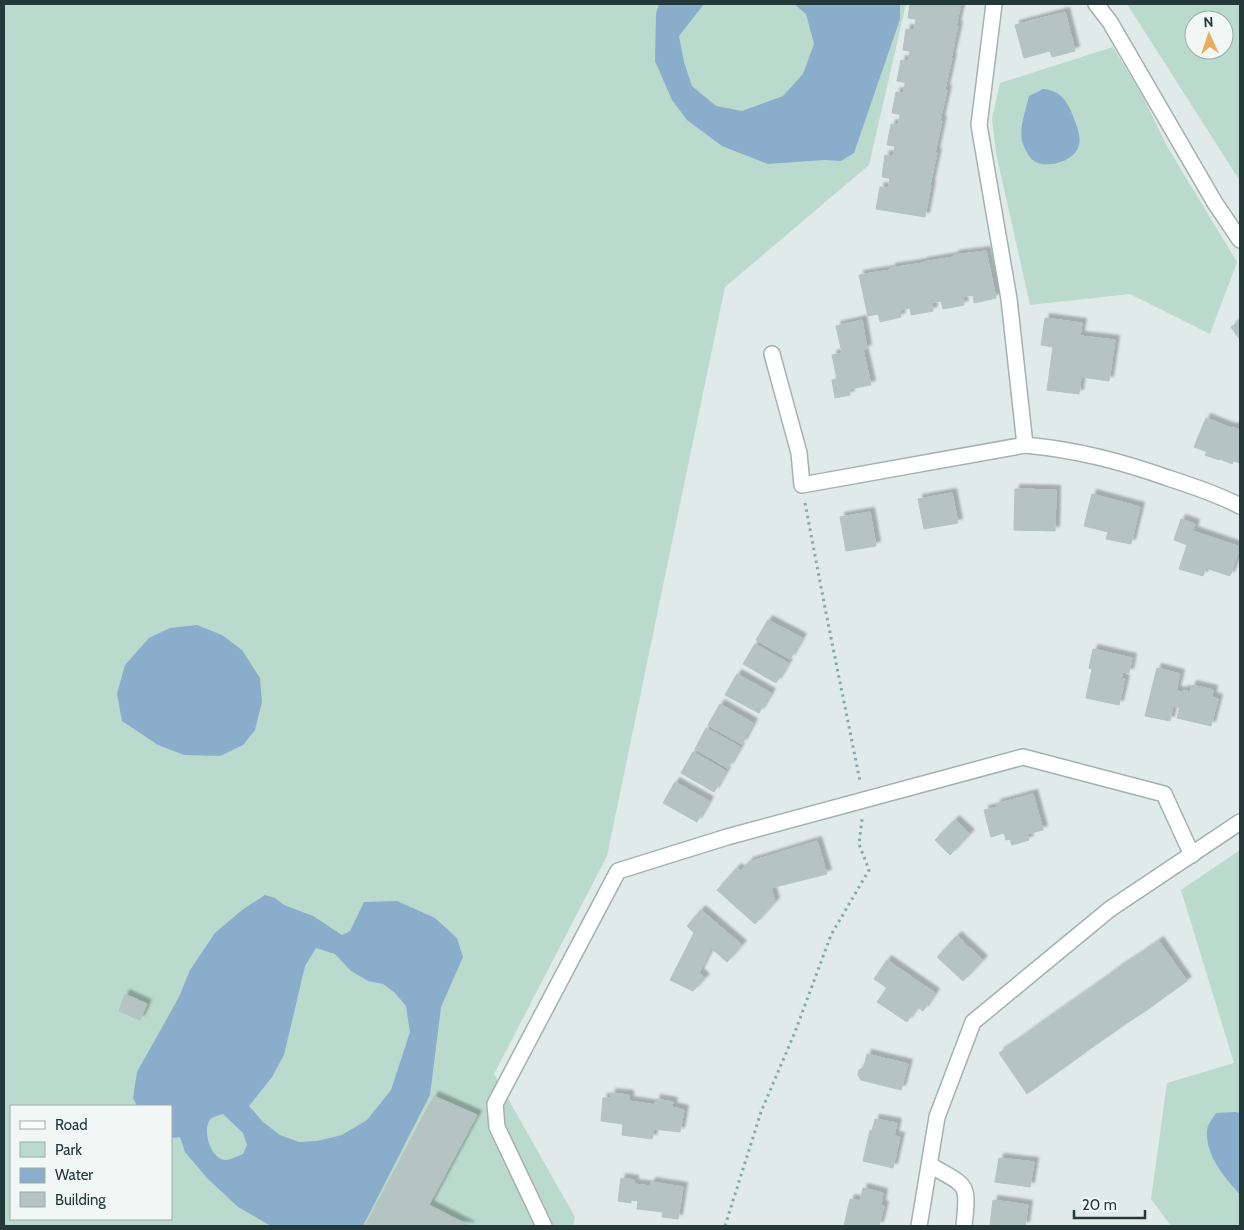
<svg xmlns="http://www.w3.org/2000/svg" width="1244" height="1230" font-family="Cabin,sans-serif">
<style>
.green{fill:#badacd;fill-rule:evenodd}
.water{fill:#8badcc;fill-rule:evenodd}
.building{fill:#b5c4c2;stroke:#b3c3c1;filter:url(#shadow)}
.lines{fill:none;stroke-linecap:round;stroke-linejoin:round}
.minor-casing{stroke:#a3b1b1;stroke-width:18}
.path{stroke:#82abab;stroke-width:3;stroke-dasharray:2.5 4;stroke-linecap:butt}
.minor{stroke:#fff;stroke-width:15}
</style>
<defs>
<filter id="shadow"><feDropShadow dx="4.5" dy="-4.5" stdDeviation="1" flood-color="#0004"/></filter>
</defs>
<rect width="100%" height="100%" fill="#e0eae9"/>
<g class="green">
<path d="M4,4H906L869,165L725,287L607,856L494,1074L575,1217L573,1226H4ZM11,1106H171V1219H11Z"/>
<path d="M1127,4H1240V181ZM1194,20H1224V50H1194Z"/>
<polygon points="1113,47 1143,97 1168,148 1237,262 1210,334 1130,294 1030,305 996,153 992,119 1000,83"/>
<polygon points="1240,850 1240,1113 1236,1112 1224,1175 1240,1195 1240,1226 1171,1226 1151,1199 1167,1083 1234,1063 1181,890"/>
</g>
<g class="water">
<polygon points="659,4 704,4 679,36 684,62 692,86 716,106 742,111 783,96 803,74 814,44 806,14 794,4 900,4 900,19 854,153 841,161 824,160 768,164 722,146 687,120 672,100 655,61 656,14"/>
<path d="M1043,89C1058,90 1065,98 1071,111C1075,122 1083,137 1078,148C1072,162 1046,169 1034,161C1028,157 1024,147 1022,141C1019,127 1026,110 1029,96Z"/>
<polygon points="197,625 222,635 242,650 260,678 262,702 255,730 243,745 220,756 184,755 158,745 122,721 117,694 125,665 149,638 170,628"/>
<path d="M265,895L275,898L284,905L313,916L342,935L350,931L364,902L397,901L435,918L457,938L463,957L441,1007L430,1095L363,1226H271L238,1207L207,1178L185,1152L180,1137L171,1138V1106H137L133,1098L137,1072L179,997L190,970L215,933L242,910ZM316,948L335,954L351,971L368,981L383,984L394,992L406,1006L410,1032L391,1090L367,1120L342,1135L317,1141L299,1142L280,1135L263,1122L249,1106L272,1077L284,1055L305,966ZM223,1114L243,1133L247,1145L243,1154C238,1156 231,1160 225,1160C209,1158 201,1126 212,1118C215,1116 220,1115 223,1114Z"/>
<path d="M1236,1112L1240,1113V1195C1225,1177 1205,1156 1207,1130C1208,1124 1213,1118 1216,1113Z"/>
</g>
<g class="building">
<polygon points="910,4 961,4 956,26 908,18"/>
<polygon points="1065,12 1075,51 1052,57 1050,51 1024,58 1015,25"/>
<polygon points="916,19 958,26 951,58 903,50 906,29 914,30"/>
<polygon points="910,51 952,58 945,89 897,81 901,60 909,61"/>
<polygon points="905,83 947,90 940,121 892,113 896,92 904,93"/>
<polygon points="900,115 942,121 935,153 887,145 891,124 898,125"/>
<polygon points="895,146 937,153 930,185 882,177 885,155 893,156"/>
<polygon points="890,178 931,185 925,217 876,209 880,187 888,188"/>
<polygon points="986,251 996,298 974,303 973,295 962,297 954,255"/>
<polygon points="954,257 964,305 943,309 941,301 931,303 923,262"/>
<polygon points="923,263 933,311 911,315 910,308 900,310 891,268"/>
<polygon points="891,270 901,317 880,322 878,314 868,316 859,275"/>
<polygon points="1045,318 1082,323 1080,336 1115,340 1109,381 1081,377 1079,394 1047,390 1053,347 1041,345"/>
<polygon points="862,320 867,349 863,350 871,385 849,389 850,395 835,398 832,380 837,379 832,355 842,353 836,326"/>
<polygon points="1240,321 1240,340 1231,327"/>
<polygon points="1206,418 1231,428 1232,427 1219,460 1205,455 1207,452 1194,447"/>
<polygon points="1232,427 1240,430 1240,463 1234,461 1232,464 1220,459 1219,460"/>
<polygon points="1015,489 1056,490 1055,531 1014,530"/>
<polygon points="952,493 958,523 924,529 918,499"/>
<polygon points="1092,494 1140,507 1131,544 1106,539 1108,532 1084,526"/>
<polygon points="870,512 876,546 846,551 840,517"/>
<polygon points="1181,519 1195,524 1193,531 1240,547 1230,576 1206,568 1203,576 1179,569 1187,545 1174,540"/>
<polygon points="768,620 802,638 790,659 756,640"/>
<polygon points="755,644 788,663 776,683 743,664"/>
<polygon points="1093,649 1132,658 1129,673 1123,672 1121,679 1125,679 1119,705 1086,698 1092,669 1089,668"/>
<polygon points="1157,668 1180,674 1176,691 1183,692 1180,708 1173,706 1170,721 1145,716"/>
<polygon points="737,674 771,693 759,713 725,695"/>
<polygon points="1192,685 1213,690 1212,697 1218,699 1211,726 1177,718 1184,690 1190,692"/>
<polygon points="720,704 753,723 742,744 708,725"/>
<polygon points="706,728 740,747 728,768 695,749"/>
<polygon points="693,752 726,771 714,792 681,773"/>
<polygon points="675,782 709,801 697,822 663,803"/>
<polygon points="1033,794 1043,830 1027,834 1029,840 1012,845 1010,839 1006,840 1004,833 991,837 984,810 997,807 996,804"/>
<polygon points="955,820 970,834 950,855 935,840"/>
<polygon points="817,841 827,874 771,888 775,902 755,924 717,890 737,868 741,871 749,862"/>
<polygon points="701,910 742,945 727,962 711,948 699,973 705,978 693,991 670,980 694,933 687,926"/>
<polygon points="957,936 983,960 963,981 937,957"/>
<polygon points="1159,941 1187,981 1166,996 1138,956"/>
<polygon points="1138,956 1166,996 1147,1010 1118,969"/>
<polygon points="887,960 935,993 923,1011 917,1007 907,1022 877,1002 887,988 874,979"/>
<polygon points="1118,969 1147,1010 1127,1023 1099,983"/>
<polygon points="1099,983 1127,1023 1107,1037 1079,997"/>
<polygon points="125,994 147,1004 140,1020 119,1011"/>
<polygon points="1079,997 1107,1037 1087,1051 1059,1011"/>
<polygon points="1059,1011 1087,1051 1068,1065 1039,1025"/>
<polygon points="1039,1025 1068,1065 1048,1079 1020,1039"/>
<polygon points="1020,1039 1048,1079 1027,1094 999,1053"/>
<polygon points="867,1054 908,1064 901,1090 861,1080 858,1075 859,1070 864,1067"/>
<polygon points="611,1093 629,1095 629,1101 655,1105 656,1099 673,1102 672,1107 684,1110 680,1132 654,1129 652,1139 622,1135 623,1124 601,1121 603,1098 611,1098"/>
<polygon points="434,1096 477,1115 429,1205 470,1226 365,1226"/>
<polygon points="875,1119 897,1123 894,1136 900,1137 893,1168 863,1161 870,1130 872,1131"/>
<polygon points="999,1158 1034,1162 1030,1187 995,1182"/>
<polygon points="621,1178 634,1180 634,1184 650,1186 651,1182 683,1187 678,1219 662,1217 663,1212 637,1209 638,1201 631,1200 631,1203 618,1201"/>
<polygon points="863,1188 883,1193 881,1205 884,1206 879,1226 844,1226 850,1199 860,1201"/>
<polygon points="993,1200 1028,1205 1025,1226 990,1225"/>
</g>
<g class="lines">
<g class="minor-casing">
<g id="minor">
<polyline points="994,4 979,125 1009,299 1025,445"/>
<polyline points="1096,4 1110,22 1215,203 1240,240"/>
<path d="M772,354L799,453L802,485L1025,445C1077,450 1120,461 1168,478C1193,486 1217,494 1240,506"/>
<path d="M930,1165C967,1187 969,1181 964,1226"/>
<polyline points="544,1226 497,1127 495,1104 618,871 727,837 1023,757 1164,794 1192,855"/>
<polyline points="919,1226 937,1117 973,1022 1110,909 1240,822"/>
</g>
</g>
<g class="path">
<polyline points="805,503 826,613 860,781"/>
<polyline points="725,1226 761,1112 795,1032 831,935 869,870 859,844 862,819"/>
</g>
<use href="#minor" class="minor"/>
</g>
<rect width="1244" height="1230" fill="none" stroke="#223839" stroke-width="10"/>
<rect x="10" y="1105" width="162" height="115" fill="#f0f7f5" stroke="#9eabaa"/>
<rect x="20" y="1121" width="25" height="8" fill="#ffffff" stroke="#9eabaa"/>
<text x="55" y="1130" font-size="15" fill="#223839">Road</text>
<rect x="20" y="1142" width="25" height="15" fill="#badacd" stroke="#9eabaa"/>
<text x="55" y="1155" font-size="15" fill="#223839">Park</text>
<rect x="20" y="1168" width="25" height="15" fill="#8badcc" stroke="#9eabaa"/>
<text x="55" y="1180" font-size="15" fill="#223839">Water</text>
<rect x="20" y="1192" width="25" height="15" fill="#b5c4c2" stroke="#9eabaa"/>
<text x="55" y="1205" font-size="15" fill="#223839">Building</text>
<g transform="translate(1209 35) rotate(357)"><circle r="24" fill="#f0f7f5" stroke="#9eabaa"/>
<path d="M0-4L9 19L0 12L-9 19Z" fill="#e8ad5f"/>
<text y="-8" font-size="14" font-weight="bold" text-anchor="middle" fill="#223839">N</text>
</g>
<path d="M1074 1210v8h71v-8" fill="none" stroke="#223839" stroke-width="2.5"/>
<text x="1082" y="1210" font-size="15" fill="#223839" stroke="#f0f7f5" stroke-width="4" paint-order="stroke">20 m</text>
</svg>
